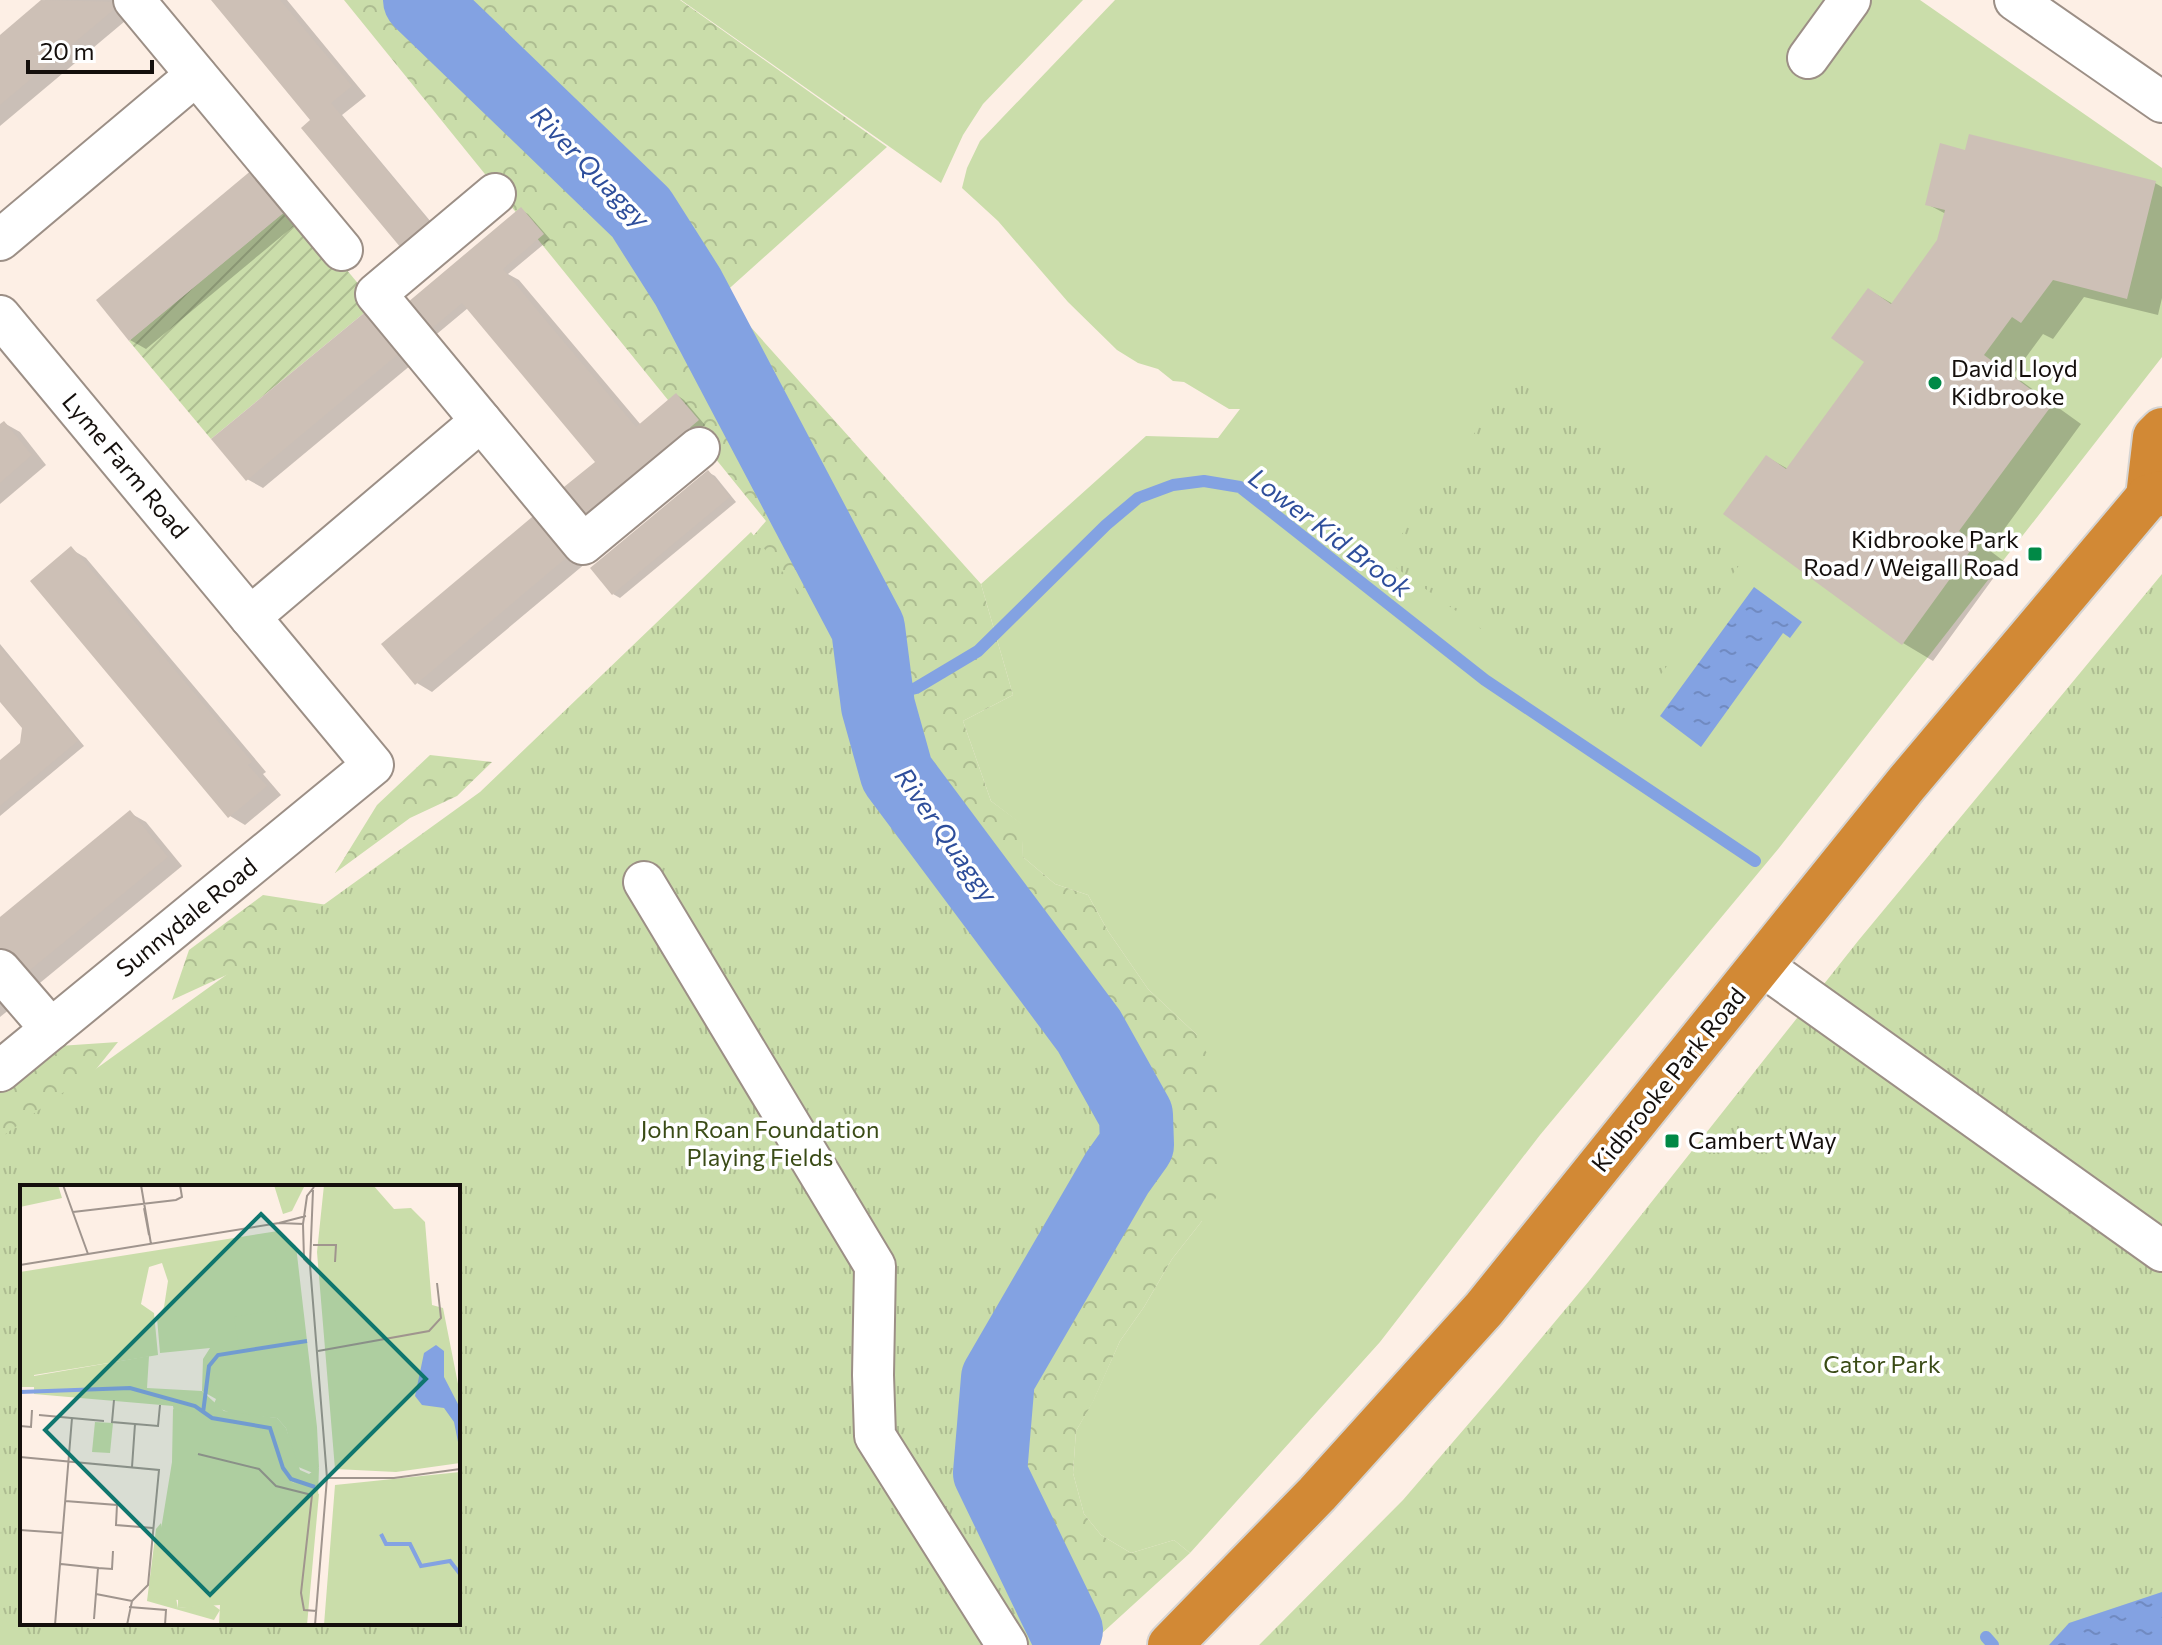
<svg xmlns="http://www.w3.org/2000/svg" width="2162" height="1645" font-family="Commissioner,sans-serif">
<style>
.grass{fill:#caddaa}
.forest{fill:url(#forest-crowns)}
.park{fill:url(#park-tufts);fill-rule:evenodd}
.garden{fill:url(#garden-furrows)}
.water{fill:url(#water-ripples)}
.shadow{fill:#0003}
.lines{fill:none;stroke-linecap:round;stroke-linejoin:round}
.stream{stroke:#83a2e2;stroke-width:12}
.river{stroke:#83a2e2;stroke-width:74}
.building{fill:#cdc0b6}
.minor-casing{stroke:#9c8f86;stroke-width:44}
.highway-casing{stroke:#d5d4d3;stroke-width:48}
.minor{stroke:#fff;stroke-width:40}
.highway{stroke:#d28935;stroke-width:44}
.poi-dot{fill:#008946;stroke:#fff;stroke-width:3}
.labels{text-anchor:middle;stroke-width:7;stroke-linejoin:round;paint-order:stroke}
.poi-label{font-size:24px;fill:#140f0c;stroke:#fff;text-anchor:start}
.street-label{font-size:24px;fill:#140f0c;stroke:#fff}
.park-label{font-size:24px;fill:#3a4b16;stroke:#fff}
.water-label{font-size:26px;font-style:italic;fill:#2e4e9b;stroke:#fff}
.inset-river{fill:none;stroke:#83a2e2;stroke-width:4}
.inset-road{fill:none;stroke:#a0958e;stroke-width:2}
.view{fill:#0f766e;fill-opacity:0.15;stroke:#0f766e;stroke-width:4}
.inset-edge{fill:none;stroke:#140f0c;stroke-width:4}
</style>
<defs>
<pattern id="forest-crowns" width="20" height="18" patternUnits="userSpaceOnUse" patternTransform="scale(2)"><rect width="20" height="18" fill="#caddaa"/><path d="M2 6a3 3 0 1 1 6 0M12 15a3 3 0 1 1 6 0" fill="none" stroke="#adbc91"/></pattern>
<pattern id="park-tufts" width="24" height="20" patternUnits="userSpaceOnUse" patternTransform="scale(2)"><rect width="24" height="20" fill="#caddaa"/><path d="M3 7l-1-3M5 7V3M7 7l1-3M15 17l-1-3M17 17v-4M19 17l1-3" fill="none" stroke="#adbc91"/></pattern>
<pattern id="garden-furrows" width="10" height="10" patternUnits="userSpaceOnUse" patternTransform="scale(2)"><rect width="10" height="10" fill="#caddaa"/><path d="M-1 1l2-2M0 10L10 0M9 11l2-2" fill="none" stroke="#adbc91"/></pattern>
<pattern id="water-ripples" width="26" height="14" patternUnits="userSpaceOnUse" patternTransform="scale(2)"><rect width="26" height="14" fill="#83a2e2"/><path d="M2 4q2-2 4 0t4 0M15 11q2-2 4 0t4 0" fill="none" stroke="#708ac1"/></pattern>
</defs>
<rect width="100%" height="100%" fill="#fdefe5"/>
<g class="grass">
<polygon points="681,0 1083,0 983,104 963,135 941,183"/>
<polygon points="1115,0 1920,0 2162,168 2162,357 1779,848 1540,1135 1380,1342 1190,1553 1174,1540 1131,1553 1101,1535 1084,1514 1073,1473 1076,1431 1093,1401 1120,1341 1144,1307 1172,1259 1202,1221 1197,1035 1148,989 1108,931 1088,895 1055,884 1023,857 1021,824 991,801 963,721 1013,695 981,584 1146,436 1218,438 1240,409 1229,409 1184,382 1173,381 1158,369 1138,363 1117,350 1068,302 998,221 962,188 967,168 980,141"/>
</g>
<g class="forest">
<polygon points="344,0 680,0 887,147 722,295 981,584 1013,695 963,721 991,801 1022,824 1023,857 1055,884 1088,895 1108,931 1148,989 1197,1035 1217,1072 1223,1095 1220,1191 1202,1221 1172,1259 1144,1307 1120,1341 1093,1402 1076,1431 1073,1473 1084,1514 1101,1535 1131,1553 1174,1540 1190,1553 1089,1645 1022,1645 970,1550 737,555 766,521"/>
<polygon points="430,755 492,762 457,796 410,818 335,873 377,805"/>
<polygon points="263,895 353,909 296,943 172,1000 189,950"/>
<polygon points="118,1042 68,1104 0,1169 0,1091 59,1046"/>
</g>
<g class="park">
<polygon points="1514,378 1750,550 1621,730 1384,559"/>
<path d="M751,532L836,639L872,766L1117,1126L980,1379L974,1490L1037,1645H0V1138L480,792ZM22,1187H458V1623H22Z"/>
<polygon points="2162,574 2162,1645 1259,1645 1403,1500 1502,1385 1589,1281 1858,941"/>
</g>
<polygon class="garden" points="293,205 375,304 211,439 129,341"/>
<g class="water">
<polygon points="1754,587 1802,622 1790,638 1783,633 1701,747 1660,716"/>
<polygon points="2162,1592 2162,1645 2049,1645 2069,1623"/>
</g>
<g class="shadow">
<polygon points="45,0 127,0 137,11 0,126 0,37"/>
<polygon points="213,0 287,0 366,96 342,115 436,228 409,250 314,120"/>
<polygon points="1966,152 2155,183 2162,187 2162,298 2158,315 2084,297 2053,339 2043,334 2013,375 2081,424 1989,550 2005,562 1933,661 1903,643 1767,457 1788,469 1867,362 1869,290 1893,304 1939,240 1946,214 1927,204"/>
<polygon points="259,167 307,215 146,349 130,340"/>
<polygon points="521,210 528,214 550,239 508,274 519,280 641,425 677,395 684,400 705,425 585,525 578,521 598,462 468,308 432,338 425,334"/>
<polygon points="375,306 423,355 263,488 247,479"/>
<polygon points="4,423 20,432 46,465 0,504 0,427"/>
<polygon points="708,472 715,476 736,502 620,598 613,594"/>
<polygon points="544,510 592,558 432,692 417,683"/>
<polygon points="71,549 86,558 266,772 263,774 281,795 245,825 230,816"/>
<polygon points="0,644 84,746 0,816 0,763 22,744 24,727 0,699"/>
<polygon points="130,813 146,822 182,866 35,987 0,919"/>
<polygon points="0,977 20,1001 0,1017"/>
</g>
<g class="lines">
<g class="stream">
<polyline points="877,698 916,688 978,651 1106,525 1138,498 1173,485 1204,481 1240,487 1485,680 1755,861"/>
<polyline points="1986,1637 1993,1645"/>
</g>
<polyline class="river" points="420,0 641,213 688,287 868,628 878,706 897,774 1089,1031 1136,1115 1137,1145 1117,1173 998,1378 990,1473 1066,1630"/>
</g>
<g class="building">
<polygon points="41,0 123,2 0,105 0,35"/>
<polygon points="211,0 280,0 352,86 331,103 430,223 401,248 301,128 310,120"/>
<polygon points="1969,134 2156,181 2127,299 2053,280 2021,323 2012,317 1984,355 2052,405 1959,531 1976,543 1902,645 1723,514 1766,455 1786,469 1864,362 1831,338 1868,288 1891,304 1937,240 1945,210 1925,205 1940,143 1965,150"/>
<polygon points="259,164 293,205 129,341 96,300"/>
<polygon points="521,207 544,234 503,269 547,322 636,427 676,393 699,420 577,523 554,495 595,462 462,303 423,336 401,308"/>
<polygon points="375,304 409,345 246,481 211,439"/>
<polygon points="4,421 32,455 0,483 0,424"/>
<polygon points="708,470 730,497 612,595 590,568"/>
<polygon points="544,507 578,548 415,685 381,644"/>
<polygon points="71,546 252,762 248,765 267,786 228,818 30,581"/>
<polygon points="0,647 78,741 0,806 0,760 20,743 22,728 0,702"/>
<polygon points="130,810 168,857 18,980 0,958 0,917"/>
</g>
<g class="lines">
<g class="minor-casing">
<g id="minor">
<polyline points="134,0 342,250"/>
<polyline points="2015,0 2162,102"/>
<polyline points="1808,58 1850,0"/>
<polyline points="495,194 376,294 583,544 699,448"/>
<polyline points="0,240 196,75"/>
<polyline points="0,316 373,765 0,1071"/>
<polyline points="250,617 481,421"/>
<polyline points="644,882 875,1266 873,1375 875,1436 1007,1645"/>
<polyline points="1761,965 2162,1251"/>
<polyline points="0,970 51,1029"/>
</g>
</g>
<g class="highway-casing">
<g id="highway">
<polyline points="2148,497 2155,437 2162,430"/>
<polyline points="1170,1645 1317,1494 1484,1309 1907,783 2148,497 2162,493"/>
</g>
</g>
<use href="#minor" class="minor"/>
<use href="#highway" class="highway"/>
</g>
<g class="poi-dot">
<circle cx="1935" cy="383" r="8"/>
<rect x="2027" y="546" width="16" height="16" rx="4"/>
<rect x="1664" y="1133" width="16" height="16" rx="4"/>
</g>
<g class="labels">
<g class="poi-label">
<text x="1951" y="377">David Lloyd<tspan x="1951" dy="28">Kidbrooke</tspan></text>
<text x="2019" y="548" text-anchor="end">Kidbrooke Park<tspan x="2019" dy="28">Road / Weigall Road</tspan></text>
<text x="1688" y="1149">Cambert Way</text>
</g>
<g class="street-label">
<text transform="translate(125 466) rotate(50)" y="8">Lyme Farm Road</text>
<text transform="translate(187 918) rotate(-39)" y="8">Sunnydale Road</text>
<text transform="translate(1669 1080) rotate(-51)" y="8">Kidbrooke Park Road</text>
</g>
<g class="park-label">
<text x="760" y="1138">John Roan Foundation<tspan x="760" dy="28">Playing Fields</tspan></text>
<text x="1882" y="1373">Cator Park</text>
</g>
<g class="water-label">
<text transform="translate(590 167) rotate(46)" y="9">River Quaggy</text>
<text transform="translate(1330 533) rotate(37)" y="9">Lower Kid Brook</text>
<text transform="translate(946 835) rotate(55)" y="9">River Quaggy</text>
</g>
</g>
<g transform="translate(20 1185)">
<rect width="440" height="440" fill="#fdefe5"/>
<path d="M0,0H38L42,13L0,22ZM258,46L276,61L297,242L299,282L293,288L276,281L266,243L257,233L213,229L193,221L196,214L182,206L183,174L190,163L140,168L137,133L144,122L148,96L142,78L129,82L121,119L134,128L138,170L14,190L15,202H0V87Z" fill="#caddaa"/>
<path d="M129,171L127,203L182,206L204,226L257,233L266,243L280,285L289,289L299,282L298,312L154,227L153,221L14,209V191ZM141,338L158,423L192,419L200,425L194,435L127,416L136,344Z" fill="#caddaa"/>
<path d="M254,0H285L272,26L263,29ZM304,0H353L374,24L391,23L405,37L412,120L423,123L440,209V278L376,287L315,284L297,67ZM255,125L260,156L219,163L214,132ZM153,224L249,246L261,285L272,297L299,309L287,440H199L200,420L158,423V415L130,412L152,277ZM440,287V440H304L315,300Z" fill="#caddaa"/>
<path d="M75,237L93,238L90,268L72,267Z" fill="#caddaa"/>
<path d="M416,160L424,166V192L440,223V267L434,237L424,223L402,220L395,211L404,168Z" fill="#83a2e2"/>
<path class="inset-river" d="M0,207L110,203L175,221L192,233L250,243L263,283L271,294L295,302M183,228L189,181L198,170L287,156M361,349L366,359H390L401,381L430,376L440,389"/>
<path class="inset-road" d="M43,0L68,69M121,0L131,59M293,5L290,80L307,293L295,440M124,23L129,50M53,27L156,15L162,12L160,0M259,38L286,31M293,60H316L315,77M0,80L259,38L284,39M290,80L284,74L283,39L287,11L294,2M298,166L409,146L421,133L417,98M94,215L92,237L138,241L140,220M19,230L84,236M0,241L11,242L12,225M178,269L239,284L256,301L292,310L281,408L284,425L297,426M0,272L139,285L128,400L112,416L107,440M112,282L115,239M307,293H374L440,284M45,316L97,320L96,340L133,343M0,345L43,348M41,379L78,383L74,434M78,383L92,384L93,366M76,409L112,416M109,422L146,425L145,440M35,440L52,233"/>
<path class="view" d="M241,29L406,194L190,410L25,245Z"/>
<rect width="440" height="440" class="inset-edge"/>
</g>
<path d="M28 60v12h124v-12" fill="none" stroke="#140f0c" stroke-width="4"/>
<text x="40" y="60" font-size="24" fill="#140f0c" stroke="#ffffff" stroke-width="6" paint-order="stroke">20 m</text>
</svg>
